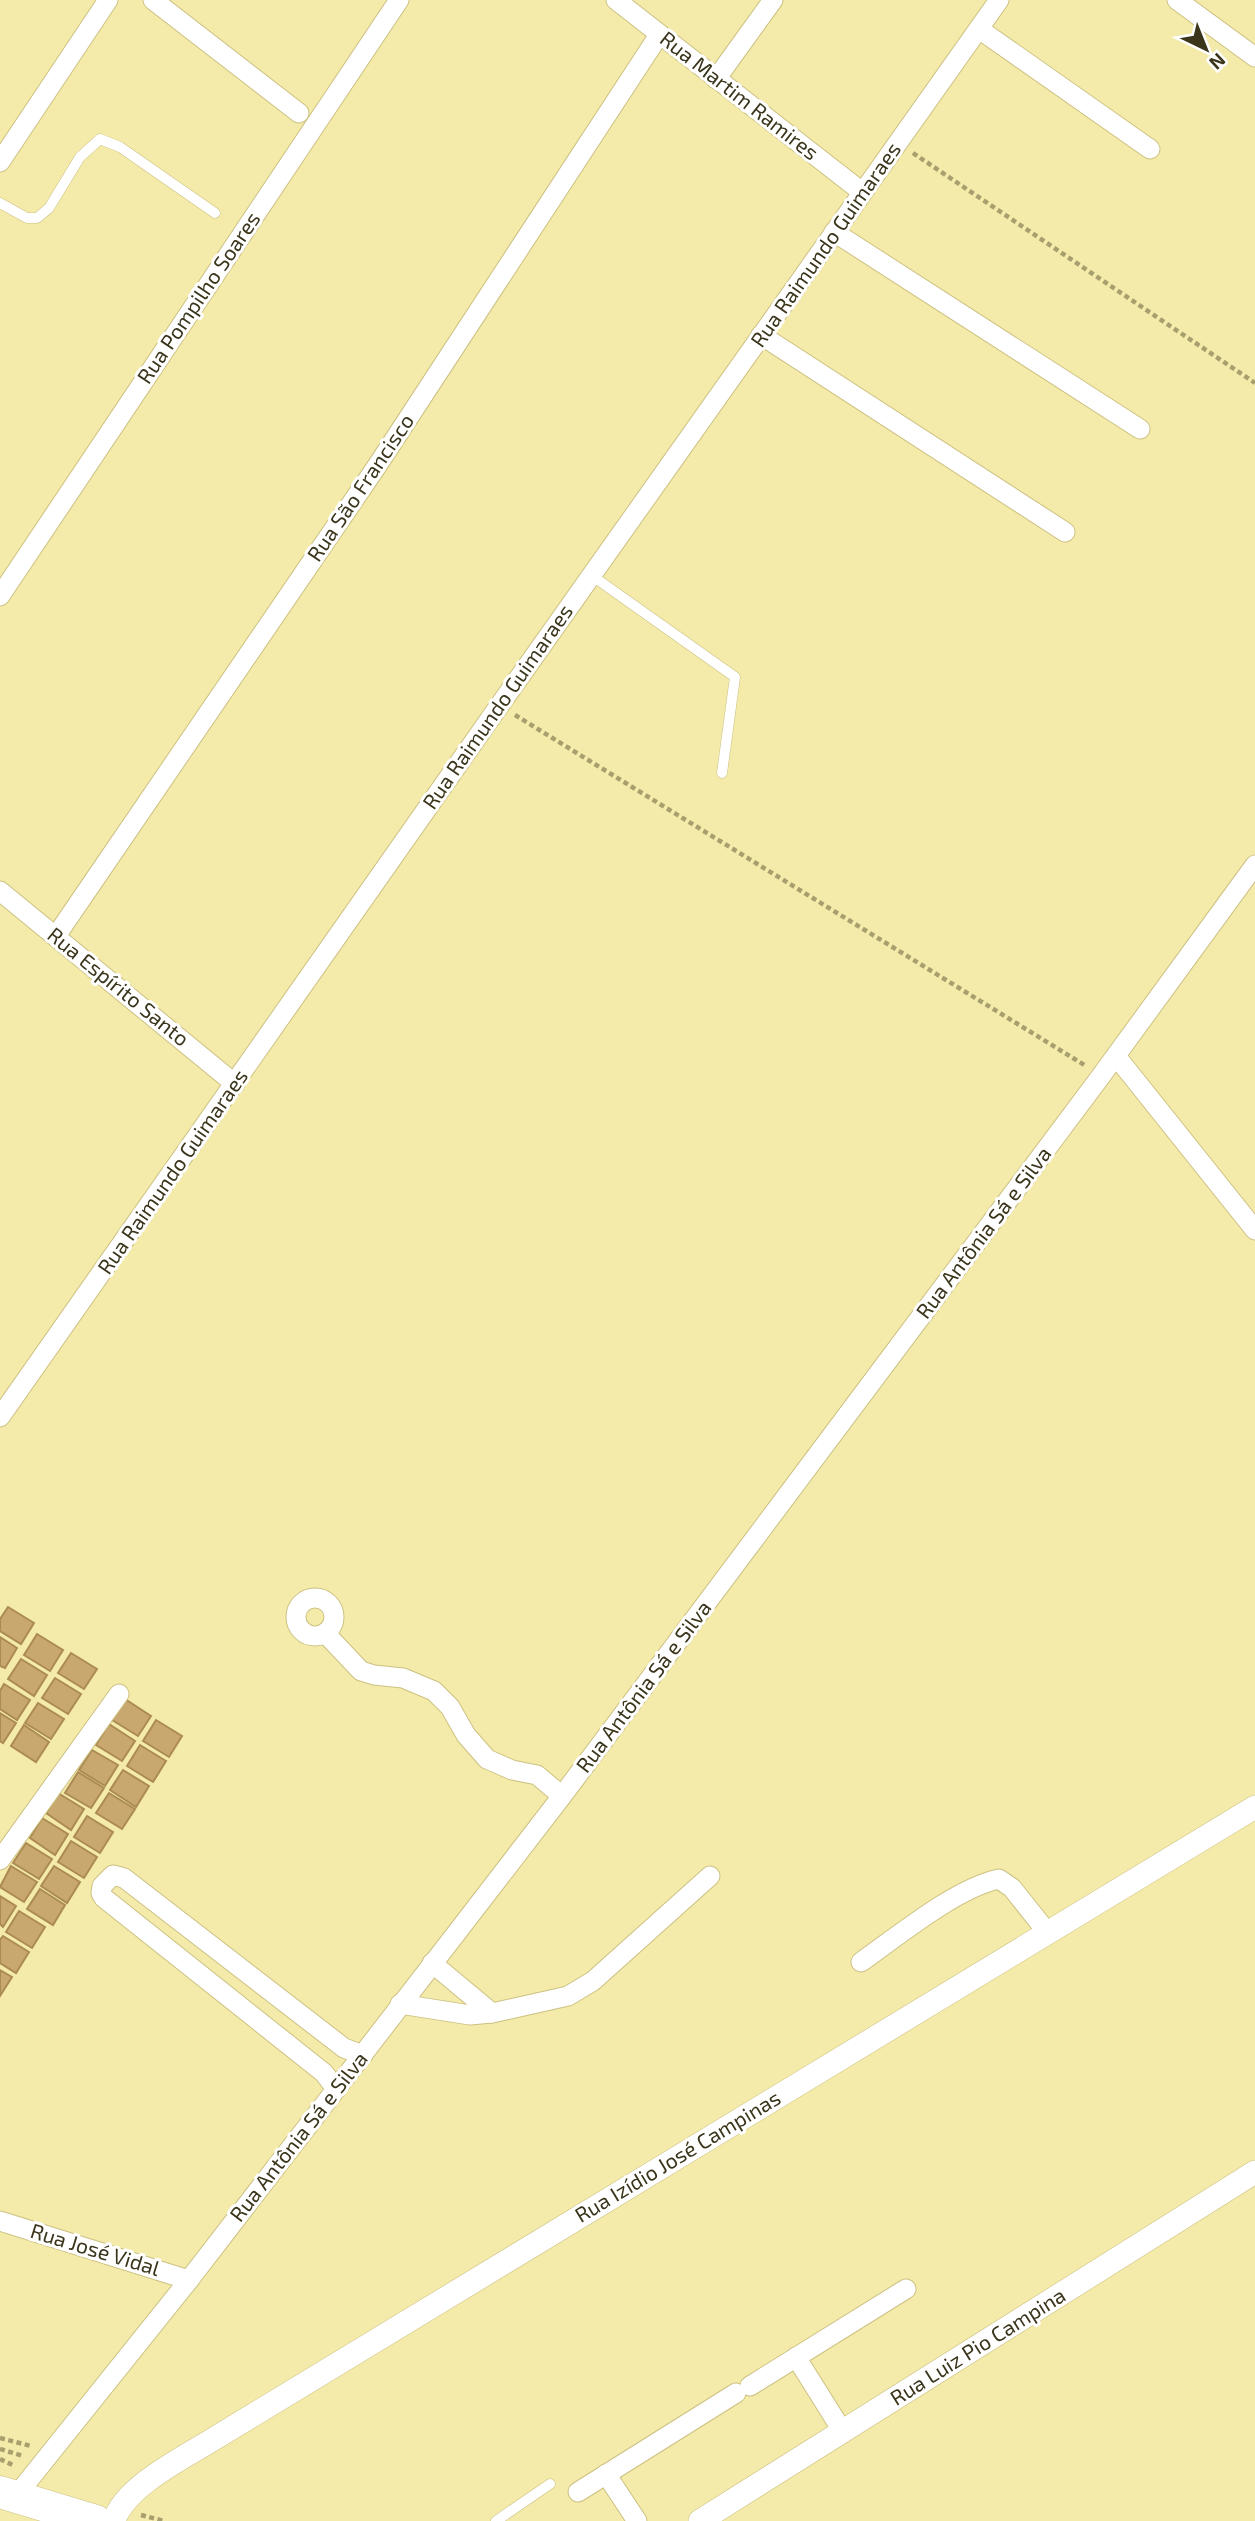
<svg xmlns="http://www.w3.org/2000/svg" width="1255" height="2521" font-family="'Exo 2',sans-serif">
<style>
.building{fill:#c9a870;stroke:#ab8b53;stroke-width:2}
.lines{fill:none;stroke-linecap:round;stroke-linejoin:round}
.service-casing{stroke:#ccc182;stroke-width:11}
.minor-casing{stroke:#ccc182;stroke-width:21}
.tertiary-casing{stroke:#ccc182;stroke-width:24}
.trunk-casing{stroke:#ccc182;stroke-width:33}
.path{stroke:#a79f6e;stroke-width:4.5;stroke-dasharray:5 3.5;stroke-linecap:butt}
.service{stroke:#fff;stroke-width:10}
.minor{stroke:#fff;stroke-width:19}
.tertiary{stroke:#fff;stroke-width:23}
.trunk{stroke:#fff;stroke-width:32}
.labels{text-anchor:middle;stroke-width:6;stroke-linejoin:round;paint-order:stroke}
.street-label{font-size:21px;fill:#3a351b;stroke:#fff}
</style>
<rect width="100%" height="100%" fill="#f4eaa9"/>
<g class="building">
<polygon points="8,1607 34,1623 21,1644 0,1631 0,1619"/>
<polygon points="37,1634 63,1650 50,1671 24,1655"/>
<polygon points="0,1637 17,1648 5,1668 0,1666"/>
<polygon points="71,1653 97,1669 84,1689 58,1673"/>
<polygon points="21,1659 47,1675 34,1696 8,1679"/>
<polygon points="55,1678 81,1694 68,1714 42,1698"/>
<polygon points="4,1684 30,1700 17,1720 0,1709 0,1691"/>
<polygon points="125,1699 151,1716 138,1736 112,1720"/>
<polygon points="38,1703 64,1719 51,1739 25,1723"/>
<polygon points="0,1713 16,1723 3,1743 0,1741"/>
<polygon points="156,1720 182,1736 169,1757 143,1741"/>
<polygon points="109,1724 135,1741 122,1761 96,1745"/>
<polygon points="24,1725 49,1742 36,1762 11,1746"/>
<polygon points="140,1745 166,1761 153,1782 127,1766"/>
<polygon points="92,1750 118,1765 105,1786 79,1770"/>
<polygon points="123,1770 149,1786 136,1807 110,1790"/>
<polygon points="78,1772 104,1788 91,1808 65,1793"/>
<polygon points="58,1793 84,1809 71,1830 46,1813"/>
<polygon points="109,1793 135,1809 122,1829 96,1813"/>
<polygon points="87,1816 113,1832 100,1853 74,1837"/>
<polygon points="42,1818 68,1834 55,1855 30,1838"/>
<polygon points="71,1841 97,1857 84,1878 58,1862"/>
<polygon points="26,1843 52,1859 39,1879 13,1863"/>
<polygon points="11,1866 37,1882 24,1902 0,1887"/>
<polygon points="54,1866 80,1882 67,1903 41,1886"/>
<polygon points="40,1889 65,1905 53,1925 27,1909"/>
<polygon points="0,1896 16,1906 3,1927 0,1924"/>
<polygon points="19,1911 45,1927 32,1948 6,1932"/>
<polygon points="3,1936 29,1952 16,1973 0,1963 0,1940"/>
<polygon points="0,1970 12,1977 0,1996"/>
</g>
<g class="lines">
<g class="service-casing">
<g id="service">
<polyline points="0,203 27,218 37,218 49,208 80,157 100,139 120,147 215,213"/>
<polyline points="591,575 735,677 722,773"/>
<polyline points="496,2521 550,2484"/>
</g>
</g>
<g class="minor-casing">
<g id="minor">
<polyline points="153,0 299,113"/>
<polyline points="616,0 862,192"/>
<polyline points="1177,0 1255,57"/>
<polyline points="979,29 1150,149"/>
<polyline points="716,79 773,0"/>
<polyline points="0,162 108,0"/>
<polyline points="834,232 1140,429"/>
<polyline points="761,335 1065,532"/>
<polyline points="0,596 399,0"/>
<polyline points="0,891 235,1084"/>
<polyline points="56,936 377,466 659,35"/>
<polyline points="1116,1056 1255,1230"/>
<polyline points="0,1417 499,706 999,0"/>
<circle cx="315" cy="1617" r="19"/>
<polyline points="325,1633 361,1671 374,1675 403,1678 434,1691 450,1707 466,1735 487,1759 512,1770 537,1775 562,1796"/>
<polyline points="0,1860 119,1694"/>
<path d="M861,1962C898,1936 956,1888 999,1879L1012,1888L1047,1932"/>
<polyline points="400,2004 470,2015 492,2013 432,1963"/>
<polyline points="492,2013 568,1996 593,1981 710,1876"/>
<polyline points="336,2089 324,2073 104,1898 101,1893 102,1886 113,1875 124,1878 344,2048 363,2055"/>
<polyline points="0,2221 189,2280"/>
<polyline points="796,2357 843,2432"/>
<polyline points="750,2386 906,2289"/>
<polyline points="606,2474 637,2521"/>
<polyline points="578,2492 736,2393"/>
<polyline points="16,2496 189,2280 562,1796 1101,1076 1255,865"/>
</g>
</g>
<g class="tertiary-casing">
<g id="tertiary">
<path d="M114,2521C124,2487 183,2458 212,2440L1255,1807"/>
<polyline points="700,2521 1255,2172"/>
</g>
</g>
<g class="trunk-casing">
<polyline id="trunk" points="0,2492 96,2521"/>
</g>
<g class="path">
<polyline points="913,153 1255,383"/>
<polyline points="515,715 1086,1066"/>
<polyline points="0,2438 31,2446"/>
<polyline points="0,2449 23,2456"/>
<polyline points="0,2459 15,2466"/>
<polyline points="141,2515 164,2521"/>
</g>
<use href="#service" class="service"/>
<use href="#minor" class="minor"/>
<use href="#tertiary" class="tertiary"/>
<use href="#trunk" class="trunk"/>
</g>
<g class="labels">
<g class="street-label">
<text transform="translate(739 96) rotate(38)" y="7">Rua Martim Ramires</text>
<text transform="translate(826 245) rotate(-55)" y="7">Rua Raimundo Guimaraes</text>
<text transform="translate(199 298) rotate(-56)" y="7">Rua Pompilho Soares</text>
<text transform="translate(361 488) rotate(-56)" y="7">Rua São Francisco</text>
<text transform="translate(498 707) rotate(-55)" y="7">Rua Raimundo Guimaraes</text>
<text transform="translate(118 987) rotate(39)" y="7">Rua Espírito Santo</text>
<text transform="translate(173 1172) rotate(-55)" y="7">Rua Raimundo Guimaraes</text>
<text transform="translate(984 1233) rotate(-53)" y="7">Rua Antônia Sá e Silva</text>
<text transform="translate(644 1687) rotate(-53)" y="7">Rua Antônia Sá e Silva</text>
<text transform="translate(299 2137) rotate(-52)" y="7">Rua Antônia Sá e Silva</text>
<text transform="translate(678 2157) rotate(-31)" y="7">Rua Izídio José Campinas</text>
<text transform="translate(95 2250) rotate(17)" y="7">Rua José Vidal</text>
<text transform="translate(978 2347) rotate(-32)" y="7">Rua Luiz Pio Campina</text>
</g>
</g>
<g transform="translate(1206 49) rotate(137)" stroke="#ffffff" stroke-width="5" paint-order="stroke">
<path d="M0-5L12 26L0 18L-12 26Z" fill="#3a351b"/>
<text y="-10" font-size="19" font-weight="bold" text-anchor="middle" fill="#3a351b">N</text>
</g>
</svg>
